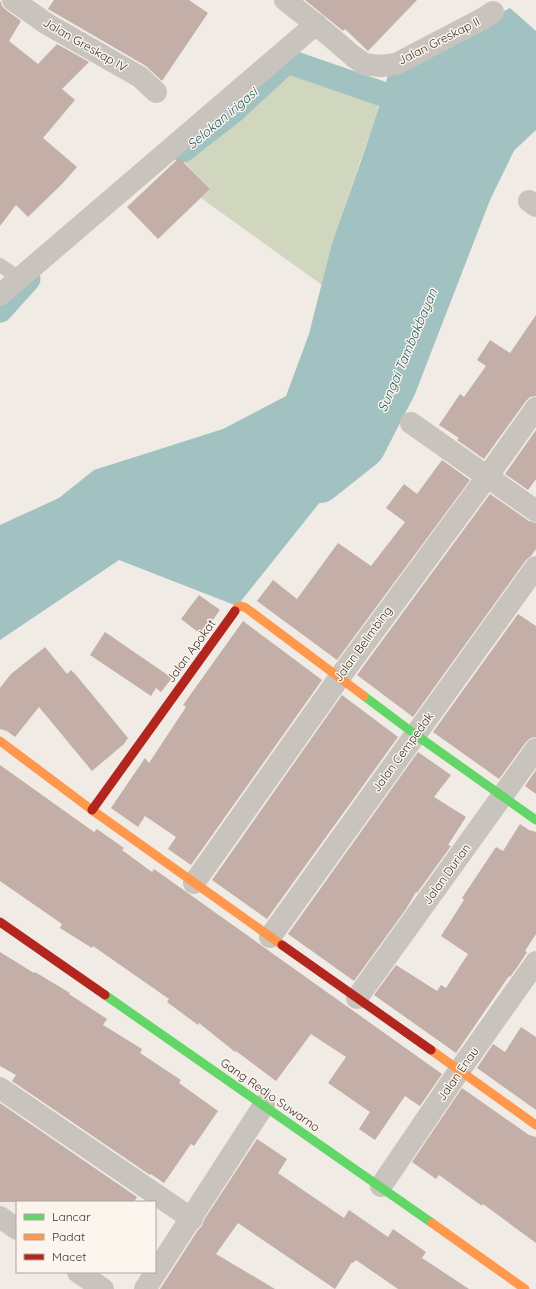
<svg xmlns="http://www.w3.org/2000/svg" width="536" height="1289" font-family="Quicksand,sans-serif">
<style>
.green{fill:#d1d6bf}
.water{fill:#a1c2c1}
.lines{fill:none;stroke-linecap:round;stroke-linejoin:round}
.canal{stroke:#a1c2c1;stroke-width:25}
.river{stroke:#a1c2c1;stroke-width:42}
.building{fill:#c3afa7}
.lane{stroke:#c9c3be;stroke-width:14}
.street{stroke:#c9c3be;stroke-width:22}
.fast{stroke:#63d668;stroke-width:9}
.slow{stroke:#ff974d;stroke-width:9}
.jam{stroke:#b3261e;stroke-width:9}
.labels{text-anchor:middle;stroke-width:3;stroke-linejoin:round;paint-order:stroke}
.street-label{font-size:12px;fill:#3b302b;stroke:#fbf5ee}
.water-label{font-size:13px;font-style:italic;fill:#1f5a5e;stroke:#fbf5ee}
</style>
<rect width="100%" height="100%" fill="#f0ebe5"/>
<polygon class="green" points="274,60 378,104 377,113 332,243 322,285 201,198 210,189 171,148"/>
<polygon class="water" points="510,8 536,31 536,130 471,191 396,385 364,447 237,606 119,560 0,640 0,525 59,498 94,470 223,429 286,396 309,334 332,243 361,161 377,113 390,68"/>
<g class="lines">
<g class="canal">
<polyline points="183,150 233,111 287,61 397,99 415,97"/>
<polyline points="0,310 28,279"/>
</g>
<polyline class="river" points="320,482 364,447 396,385 471,191 509,113 536,78"/>
</g>
<g class="building">
<polygon points="0,0 2,6 6,10 21,21 9,41 38,64 57,44 89,62 62,89 75,100 43,138 77,167 63,183 28,217 16,205 0,226"/>
<polygon points="54,0 189,0 208,13 162,81 146,66 48,9"/>
<polygon points="305,0 417,0 368,51 345,29 343,31"/>
<polygon points="179,158 210,189 158,239 127,207"/>
<polygon points="536,315 536,396 530,397 526,401 484,459 457,440 459,438 439,425 460,394 464,397 486,366 477,360 490,340 510,353"/>
<polygon points="536,430 536,479 528,490 505,474"/>
<polygon points="442,460 470,480 337,660 257,601 273,580 297,599 338,543 371,566 405,522 386,508 404,484 417,494"/>
<polygon points="490,494 529,521 536,523 536,549 531,556 526,560 413,717 357,675"/>
<polygon points="199,595 220,610 202,635 181,619"/>
<polygon points="518,614 536,626 536,737 531,738 526,742 499,779 433,732"/>
<polygon points="243,621 322,680 191,865 168,849 176,837 145,816 138,827 111,808 145,758 149,763 186,707 183,705"/>
<polygon points="105,632 172,678 161,692 156,688 151,696 90,655"/>
<polygon points="45,647 67,674 71,670 76,675 128,738 124,744 92,771 39,707 15,737 7,731 0,729 0,688 11,674"/>
<polygon points="342,695 398,737 267,919 212,880"/>
<polygon points="418,752 451,775 434,797 466,817 448,845 451,846 417,893 416,892 406,909 354,981 288,934"/>
<polygon points="0,765 94,832 97,829 124,848 122,850 152,872 154,869 442,1074 420,1106 405,1096 375,1140 359,1129 370,1112 328,1083 346,1057 311,1034 276,1081 236,1051 235,1052 199,1023 198,1025 167,1002 169,999 93,946 92,948 60,928 62,924 0,881"/>
<polygon points="536,770 536,794 525,786"/>
<polygon points="520,824 529,830 536,832 536,934 525,951 527,952 518,966 510,977 509,976 456,1053 374,995 396,965 437,991 441,985 446,988 468,954 441,936 464,900 462,898 496,847 503,851"/>
<polygon points="0,952 34,973 35,972 70,993 69,994 107,1019 103,1025 142,1049 140,1053 181,1080 179,1083 218,1111 194,1146 191,1144 164,1183 151,1174 150,1175 12,1081 16,1075 0,1066"/>
<polygon points="521,1027 536,1037 536,1110 477,1068 493,1044 505,1052"/>
<polygon points="462,1088 529,1135 536,1137 536,1243 483,1204 482,1206 439,1175 436,1179 412,1162"/>
<polygon points="0,1103 137,1197 134,1202 0,1202"/>
<polygon points="257,1139 287,1159 278,1173 344,1218 349,1210 388,1237 393,1229 426,1252 422,1258 469,1289 398,1289 356,1260 353,1263 352,1262 335,1289 238,1223 216,1254 275,1289 160,1289 198,1230 202,1226 204,1220"/>
</g>
<g class="lines">
<polyline class="lane" points="0,265 19,278"/>
<g class="street">
<polyline points="13,0 47,24 140,77 156,92"/>
<polyline points="285,0 319,27 353,56 364,64 381,66 396,64 484,18 493,12"/>
<polyline points="529,201 536,206"/>
<polyline points="0,295 316,24"/>
<polyline points="411,423 536,511"/>
<polyline points="194,883 339,678 487,477 536,408"/>
<polyline points="270,937 536,567"/>
<polyline points="357,998 536,749"/>
<polyline points="0,1088 192,1219"/>
<polyline points="381,1186 459,1071 536,962"/>
<polyline points="0,1217 17,1229"/>
<polyline points="78,1272 103,1289"/>
<polyline points="145,1289 264,1105"/>
</g>
<g class="fast">
<polyline points="364,696 416,735 536,820"/>
<polyline points="105,995 432,1223"/>
</g>
<g class="slow">
<polyline points="235,611 237,608 241,606 246,608 364,696"/>
<polyline points="0,741 92,810 282,945"/>
<polyline points="431,1050 536,1125"/>
<polyline points="432,1223 525,1289"/>
</g>
<g class="jam">
<polyline points="92,810 235,611"/>
<polyline points="0,922 105,995"/>
<polyline points="282,945 431,1050"/>
</g>
</g>
<g class="labels">
<g class="street-label">
<text transform="translate(439 41) rotate(-27)" y="4">Jalan Greskap II</text>
<text transform="translate(85 45) rotate(30)" y="4">Jalan Greskap IV</text>
<text transform="translate(363 644) rotate(-54)" y="4">Jalan Belimbing</text>
<text transform="translate(191 651) rotate(-54)" y="4">Jalan Apokat</text>
<text transform="translate(403 752) rotate(-54)" y="4">Jalan Cempedak</text>
<text transform="translate(447 874) rotate(-54)" y="4">Jalan Durian</text>
<text transform="translate(458 1074) rotate(-55)" y="4">Jalan Enau</text>
<text transform="translate(270 1095) rotate(35)" y="4">Gang Redjo Suwarno</text>
</g>
<g class="water-label">
<text transform="translate(222 118) rotate(-40)" y="5">Selokan irigasi</text>
<text transform="translate(407 350) rotate(-67)" y="5">Sungai Tambakbayan</text>
</g>
</g>
<rect x="16" y="1201" width="140" height="72" fill="#fbf5ee" stroke="#aea6a0"/>
<rect x="24" y="1214" width="20" height="6" fill="#63d668" stroke="#aea6a0"/>
<text x="52" y="1221" font-size="12" fill="#3b302b">Lancar</text>
<rect x="24" y="1234" width="20" height="6" fill="#ff974d" stroke="#aea6a0"/>
<text x="52" y="1241" font-size="12" fill="#3b302b">Padat</text>
<rect x="24" y="1254" width="20" height="6" fill="#b3261e" stroke="#aea6a0"/>
<text x="52" y="1261" font-size="12" fill="#3b302b">Macet</text>
</svg>
